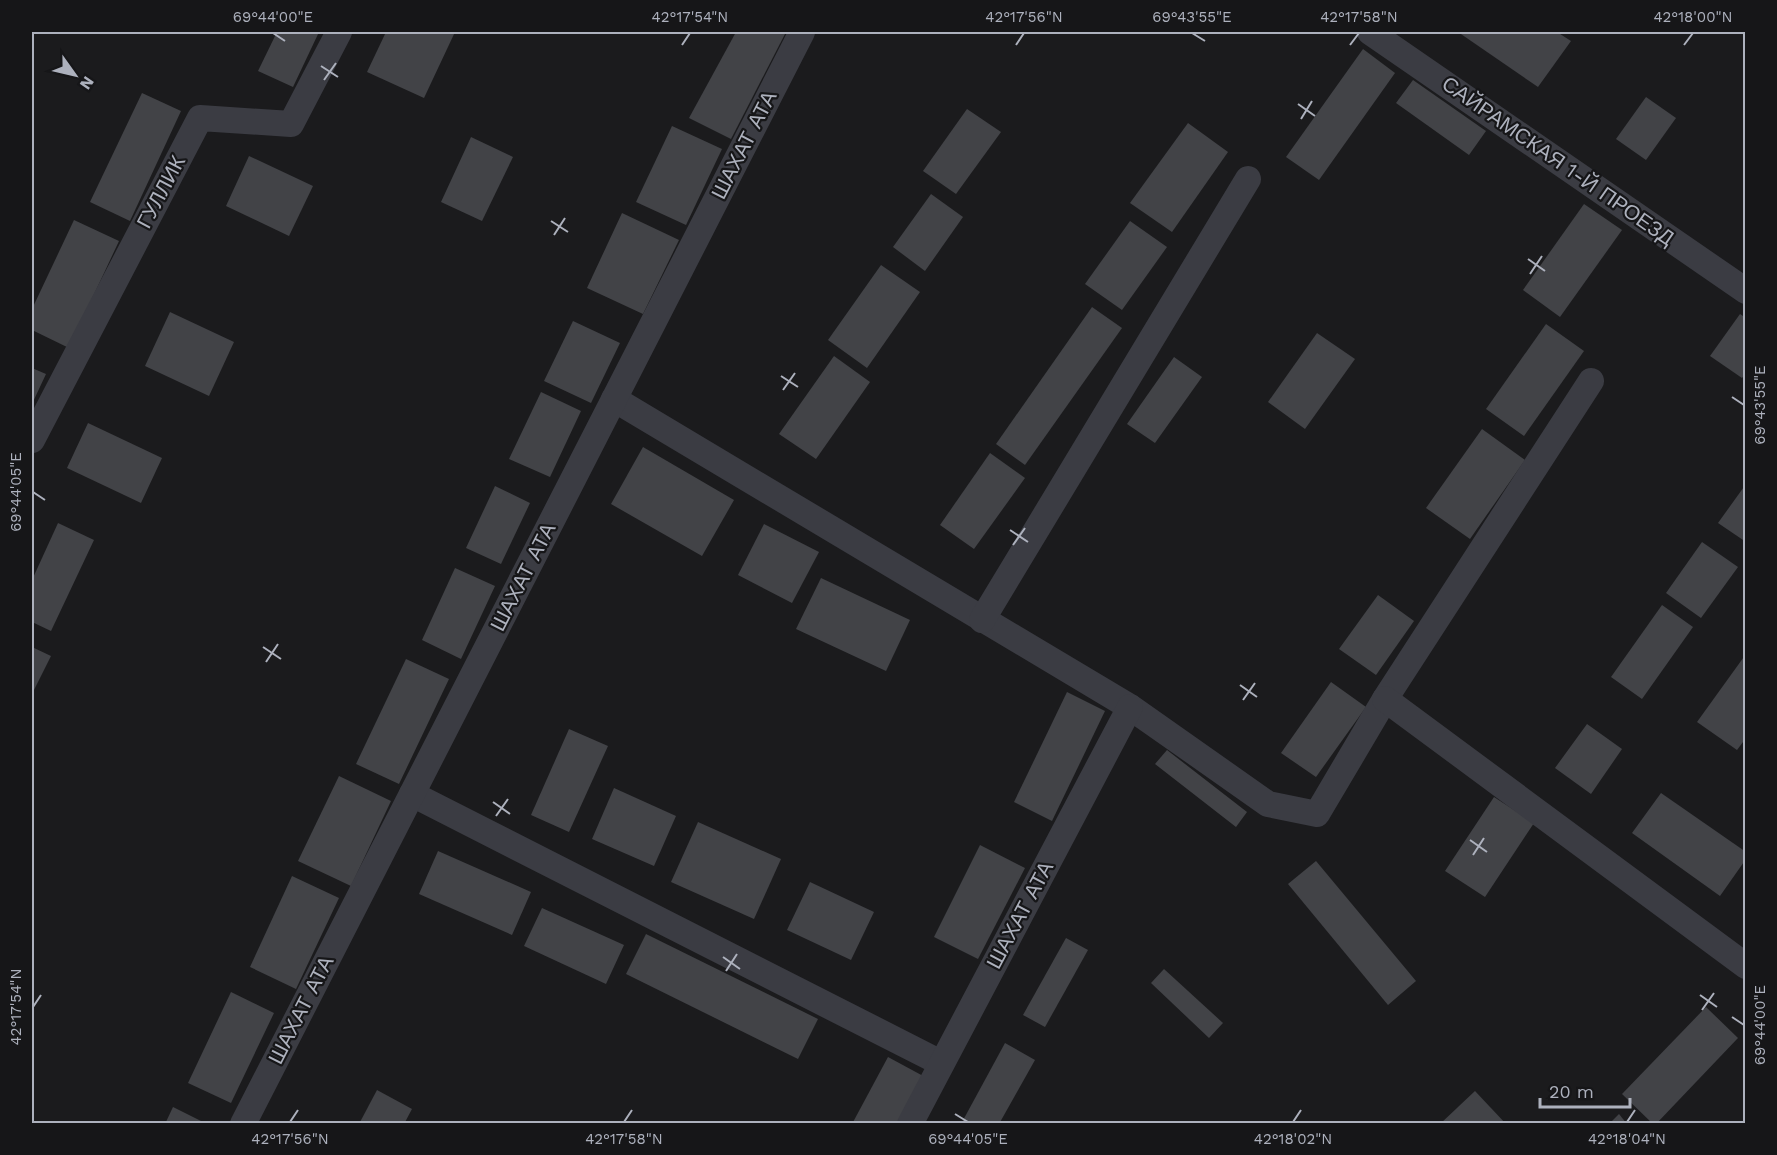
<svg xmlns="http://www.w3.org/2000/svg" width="1777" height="1155" font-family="'Work Sans',sans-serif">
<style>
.building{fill:#424347}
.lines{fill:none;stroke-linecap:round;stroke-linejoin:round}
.minor{stroke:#3b3c43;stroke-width:26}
.ticks{fill:none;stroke:#adb1bd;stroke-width:2}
.labels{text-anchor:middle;stroke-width:4.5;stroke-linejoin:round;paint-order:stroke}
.street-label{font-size:21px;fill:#adb1bd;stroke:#161618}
.neatline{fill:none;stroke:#adb1bd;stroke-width:2}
.ticks-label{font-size:15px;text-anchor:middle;fill:#adb1bd}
</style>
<rect width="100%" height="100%" fill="#1b1b1d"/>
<g class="building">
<polygon points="277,32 319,32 293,87 258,71"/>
<polygon points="386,32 455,32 424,98 367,72"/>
<polygon points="736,32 786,32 731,139 689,118"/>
<polygon points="1458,32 1557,32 1571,41 1538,87"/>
<polygon points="1363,49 1395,73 1319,180 1286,157"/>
<polygon points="1413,80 1486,131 1469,155 1396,103"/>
<polygon points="142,93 181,111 130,221 90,202"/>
<polygon points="1646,97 1676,118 1646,160 1616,139"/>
<polygon points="967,109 1001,132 956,194 923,171"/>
<polygon points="1188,123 1228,152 1172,232 1130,203"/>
<polygon points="672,126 722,149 686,225 636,202"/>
<polygon points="471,137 513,157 482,221 441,202"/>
<polygon points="249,156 313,186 289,236 226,206"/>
<polygon points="931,194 963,217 925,271 893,247"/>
<polygon points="1584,204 1622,230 1560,317 1523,290"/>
<polygon points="622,213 679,240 643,314 587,288"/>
<polygon points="74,220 119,241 69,348 32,330 32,309"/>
<polygon points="1130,221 1167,247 1122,310 1085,284"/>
<polygon points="881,265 920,292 867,368 828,340"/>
<polygon points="1092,307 1122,328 1025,465 996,444"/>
<polygon points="170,312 234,342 209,396 145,366"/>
<polygon points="1740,314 1746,318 1746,373 1742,378 1710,356"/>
<polygon points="573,321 620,343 591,403 544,381"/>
<polygon points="1546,324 1584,351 1524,436 1486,409"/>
<polygon points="1317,333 1355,359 1305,429 1268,402"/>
<polygon points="834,356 870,382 816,459 779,434"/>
<polygon points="1174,357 1202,377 1155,443 1127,424"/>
<polygon points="32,368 46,374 32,404"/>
<polygon points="541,392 581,411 550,477 509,459"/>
<polygon points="88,423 162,458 141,503 67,468"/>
<polygon points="1482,429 1525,460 1470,539 1426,508"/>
<polygon points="643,447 734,500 702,556 611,504"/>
<polygon points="990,453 1025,478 974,549 940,525"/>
<polygon points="1746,484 1746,542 1718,523"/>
<polygon points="495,486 530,503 501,564 466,548"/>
<polygon points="58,523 94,540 51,631 32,622 32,580"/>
<polygon points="764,524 819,552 792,603 738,575"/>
<polygon points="1702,542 1738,567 1701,618 1666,593"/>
<polygon points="455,568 495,586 461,659 422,640"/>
<polygon points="821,578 910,620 886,671 796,629"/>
<polygon points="1378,595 1414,621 1376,675 1339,649"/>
<polygon points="1662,605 1693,627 1642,699 1611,677"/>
<polygon points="32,647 51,656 34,690 32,689"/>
<polygon points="1746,654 1746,738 1737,750 1697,722"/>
<polygon points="406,659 449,679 399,784 356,764"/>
<polygon points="1331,682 1366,707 1316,777 1281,753"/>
<polygon points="1067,692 1105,711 1052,821 1014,802"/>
<polygon points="1587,724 1622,749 1591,794 1555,768"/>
<polygon points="569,729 608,746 569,832 531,815"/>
<polygon points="1167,750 1247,812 1236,827 1155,764"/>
<polygon points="339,776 391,801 351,886 298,861"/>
<polygon points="614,788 676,816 654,866 592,839"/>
<polygon points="1661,793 1746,852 1746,859 1720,896 1632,833"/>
<polygon points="1494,797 1534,823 1485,897 1445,871"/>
<polygon points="698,822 781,859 754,919 671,882"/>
<polygon points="980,845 1025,868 978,959 934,937"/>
<polygon points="438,851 531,892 512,935 419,894"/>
<polygon points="1316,861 1416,981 1388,1005 1288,884"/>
<polygon points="292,876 339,898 296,989 250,967"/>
<polygon points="810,882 874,912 851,960 787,930"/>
<polygon points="542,908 624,945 606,984 524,946"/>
<polygon points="646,934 818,1019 798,1059 626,974"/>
<polygon points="1066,938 1088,950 1045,1027 1023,1015"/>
<polygon points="1164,969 1223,1023 1209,1038 1151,983"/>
<polygon points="231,992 274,1013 231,1103 188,1083"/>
<polygon points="1706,1007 1738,1038 1656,1124 1653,1124 1622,1094"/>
<polygon points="1005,1043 1035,1060 999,1124 961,1124"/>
<polygon points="888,1057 925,1077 901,1124 852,1124"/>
<polygon points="377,1090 412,1109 404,1124 359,1124"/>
<polygon points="1475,1091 1506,1124 1440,1124"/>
<polygon points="173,1107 207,1124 165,1124"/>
<polygon points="1619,1114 1627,1124 1609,1124"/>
</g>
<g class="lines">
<g class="minor">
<polyline points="1370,32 1746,291"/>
<polyline points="614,399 1130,707 1268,804 1317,814 1385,699 1591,381"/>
<polyline points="32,440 200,118 291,124 339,32"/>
<polyline points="982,620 1248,179"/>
<polyline points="1385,699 1746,966"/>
<polyline points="412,794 941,1063"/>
<polyline points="243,1124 802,32"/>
<polyline points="910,1124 1130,707"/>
</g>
</g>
<path class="ticks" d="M273,33L285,41M1192,33L1205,41M682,45L690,33M1016,45L1024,33M1350,45L1359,33M1684,45L1693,33M321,66L338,77M324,80L336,63M1298,104L1315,116M1301,119L1312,101M551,221L568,232M554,235L565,218M1528,259L1545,271M1530,274L1542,256M781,376L798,387M783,390L795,373M1732,397L1744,405M33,492L45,500M1010,530L1028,542M1013,545L1025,528M263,647L281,659M266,662L278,644M1240,685L1257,697M1243,700L1255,683M493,802L510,814M496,816L508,799M1470,840L1487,852M1473,855L1484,838M723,957L740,969M726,971L737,954M1700,995L1717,1007M33,1007L41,995M1702,1010L1714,993M1732,1017L1744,1025M955,1114L968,1122M290,1122L298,1110M624,1122L632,1110M1293,1122L1301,1110M1627,1122L1635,1110"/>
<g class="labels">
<g class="street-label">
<text transform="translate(744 145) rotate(-63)" y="7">ШАХАТ АТА</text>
<text transform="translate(1558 161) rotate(35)" y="7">САЙРАМСКАЯ 1-Й ПРОЕЗД</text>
<text transform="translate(161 192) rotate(-62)" y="7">ГУЛЛИК</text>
<text transform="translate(523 577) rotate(-63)" y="7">ШАХАТ АТА</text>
<text transform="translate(1020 915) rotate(-62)" y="7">ШАХАТ АТА</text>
<text transform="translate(301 1010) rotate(-63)" y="7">ШАХАТ АТА</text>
</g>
</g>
<rect width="1777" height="1155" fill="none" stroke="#161618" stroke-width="66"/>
<g transform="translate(75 75) rotate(124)" stroke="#161618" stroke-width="4.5" paint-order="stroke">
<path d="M0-4.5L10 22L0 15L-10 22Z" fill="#adb1bd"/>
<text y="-9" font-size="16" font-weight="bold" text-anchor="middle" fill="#adb1bd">N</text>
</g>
<path d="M1540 1098v9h90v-9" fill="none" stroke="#adb1bd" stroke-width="3"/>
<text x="1549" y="1098" font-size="18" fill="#adb1bd" stroke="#161618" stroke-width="4.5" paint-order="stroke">20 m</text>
<rect x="33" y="33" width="1711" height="1089" class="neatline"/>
<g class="ticks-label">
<text x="273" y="22">69°44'00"E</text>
<text x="690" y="22">42°17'54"N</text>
<text x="1024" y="22">42°17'56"N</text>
<text x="1192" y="22">69°43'55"E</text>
<text x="1359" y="22">42°17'58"N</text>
<text x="1693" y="22">42°18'00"N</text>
<text transform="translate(1760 405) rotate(-90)" y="5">69°43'55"E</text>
<text transform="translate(16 492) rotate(-90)" y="5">69°44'05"E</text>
<text transform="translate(16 1007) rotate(-90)" y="5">42°17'54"N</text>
<text transform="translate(1760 1025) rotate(-90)" y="5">69°44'00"E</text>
<text x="290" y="1144">42°17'56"N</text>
<text x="624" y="1144">42°17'58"N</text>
<text x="968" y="1144">69°44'05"E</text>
<text x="1293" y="1144">42°18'02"N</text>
<text x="1627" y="1144">42°18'04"N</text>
</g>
</svg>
